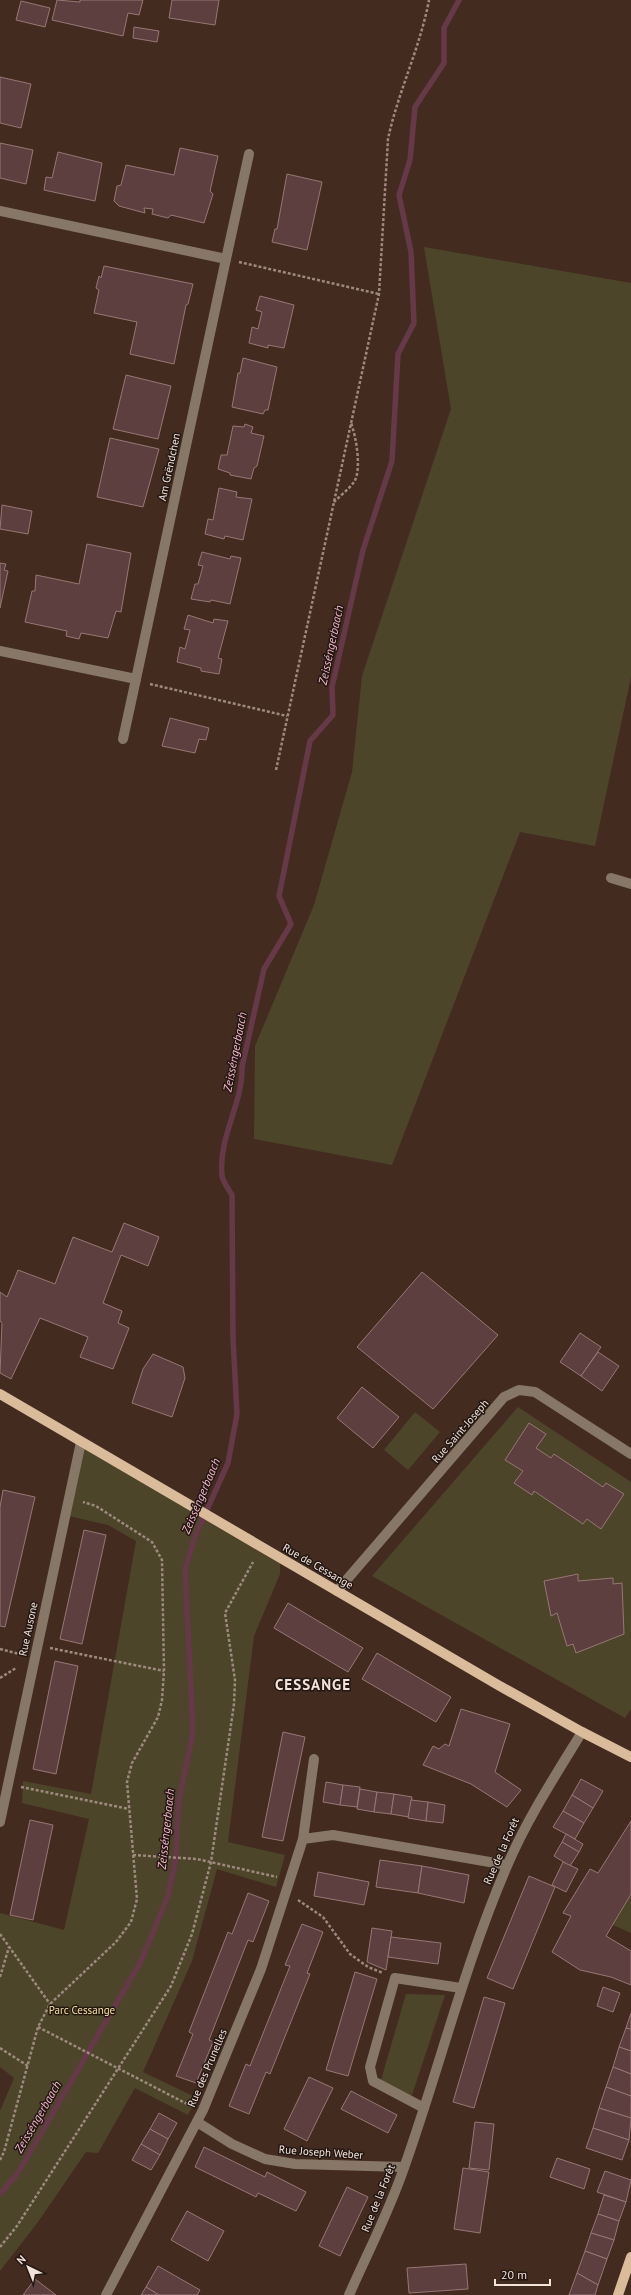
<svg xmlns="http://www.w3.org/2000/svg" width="631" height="2295" font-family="'PT Sans',sans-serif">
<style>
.green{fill:#4d4529}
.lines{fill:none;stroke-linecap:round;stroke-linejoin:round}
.stream{stroke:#663949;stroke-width:5.5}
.building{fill:#5c3f3e;stroke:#977775}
.path{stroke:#9d897f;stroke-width:2.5;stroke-dasharray:3 2;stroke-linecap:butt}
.minor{stroke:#867767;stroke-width:10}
.major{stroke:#dabc9a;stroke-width:10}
.labels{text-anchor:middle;stroke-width:3;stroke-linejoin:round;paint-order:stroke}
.street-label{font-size:11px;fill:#f2e2da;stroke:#221712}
.park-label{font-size:11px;fill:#f6e096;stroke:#221712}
.water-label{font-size:12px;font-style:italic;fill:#f6b7cc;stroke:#221712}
.district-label{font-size:15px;font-weight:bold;letter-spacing:1px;fill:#f2e2da;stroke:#221712}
</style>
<rect width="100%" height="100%" fill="#432b20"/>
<g class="green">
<polygon points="424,247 631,283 631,677 595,846 520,832 392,1165 254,1139 255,1046 314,905 352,772 362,676 451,409"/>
<polygon points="518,1407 631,1482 631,1709 625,1718 372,1576"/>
<polygon points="415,1412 440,1432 408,1470 384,1450"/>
<polygon points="81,1442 280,1558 280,1574 254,1636 228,1842 285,1855 276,1887 217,1869 192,1961 143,2072 197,2098 188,2115 135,2088 98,2153 86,2152 38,2222 0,2271 0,2111 14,2078 0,2067 0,1913 64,1930 89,1819 22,1803 23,1781 91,1794 136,1541 108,1525 64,1515"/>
<polygon points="631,1894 631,1933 613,1925"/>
<polygon points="406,1994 445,1995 411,2098 381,2080"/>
</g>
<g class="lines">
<path class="stream" d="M0,2194L18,2173L141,1961L168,1896L176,1856L179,1800L193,1732L185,1569L196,1534L228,1463L237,1414L233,1339L232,1195C229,1190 223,1182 222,1176C218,1137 243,1104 242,1067L264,969L291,924L279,896L310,741L333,715L332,687L363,550L392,461L398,354L414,323L411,252L399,195L410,160L415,107L444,63V28L459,0"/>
</g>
<g class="building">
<polygon points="57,0 80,2 80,0 143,0 139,15 128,13 123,36 52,20"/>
<polygon points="172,0 219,0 215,25 169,18"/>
<polygon points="21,1 50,8 45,27 16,20"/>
<polygon points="134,27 159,31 157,42 133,38"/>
<polygon points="0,77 31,84 21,128 0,123"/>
<polygon points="0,143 33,150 26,184 0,178"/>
<polygon points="180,148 218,156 210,191 213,194 204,223 171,215 168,218 152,214 153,209 144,208 145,213 119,206 114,201 117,186 121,185 126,165 174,175"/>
<polygon points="58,152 102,163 95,201 44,190 46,177 52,178"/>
<polygon points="287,174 322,182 307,250 272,242 275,229 277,229"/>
<polygon points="104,266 193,284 188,304 186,305 174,364 130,354 137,322 94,313 99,290 96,288 99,276 101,278"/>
<polygon points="260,296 294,305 284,348 268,345 268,348 249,343 252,327 258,329 262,312 256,310"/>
<polygon points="243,358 277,367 268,410 265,410 263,414 232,407 238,373 240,373"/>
<polygon points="126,375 171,386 158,439 113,429"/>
<polygon points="245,424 253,427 251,433 264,436 257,466 254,468 251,479 230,475 230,473 218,469 221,455 227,455 233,426 244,427"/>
<polygon points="110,438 159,449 143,507 97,497"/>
<polygon points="219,488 237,492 236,497 252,499 243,540 225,536 224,539 205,534 208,519 213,520"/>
<polygon points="2,505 32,511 28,534 0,529"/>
<polygon points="87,544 131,553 121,612 116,611 108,638 81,633 79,639 66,636 67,631 25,622 32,591 35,591 36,575 79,584"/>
<polygon points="202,552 230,559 231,556 241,558 230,604 211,600 210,602 191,599 195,584 198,584 203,566 198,565"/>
<polygon points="0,563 6,564 4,570 8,571 0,608"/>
<polygon points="188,615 213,623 214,619 228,621 218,658 222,659 219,674 201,671 201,668 177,662 180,647 185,649 190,630 184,629"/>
<polygon points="170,718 209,728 206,740 199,739 195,753 162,746"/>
<polygon points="124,1223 159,1237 148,1266 121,1255 103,1303 122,1311 118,1323 129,1328 113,1369 80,1357 88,1337 40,1318 11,1379 0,1373 2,1323 0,1321 0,1292 7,1297 18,1270 55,1284 73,1237 112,1252"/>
<polygon points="422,1272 498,1335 433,1409 357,1347"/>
<polygon points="580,1333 601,1347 581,1376 560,1362"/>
<polygon points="598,1352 619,1366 602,1391 581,1376"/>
<polygon points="153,1354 183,1367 185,1378 172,1417 132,1403 143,1369"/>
<polygon points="362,1387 399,1417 373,1448 337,1418"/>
<polygon points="529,1423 546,1434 536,1448 551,1458 554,1454 603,1487 606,1483 624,1494 601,1529 587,1519 583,1524 534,1491 532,1495 514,1483 523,1471 505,1460"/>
<polygon points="3,1490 35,1497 5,1627 0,1626 0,1507"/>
<polygon points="84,1530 106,1535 82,1644 60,1639"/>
<polygon points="578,1574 578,1581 613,1578 613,1584 622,1583 624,1634 576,1653 573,1644 567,1646 557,1613 551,1616 544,1581"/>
<polygon points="288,1603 363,1648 348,1672 274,1628"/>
<polygon points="377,1653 451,1697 436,1722 362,1679"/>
<polygon points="55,1661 78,1666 56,1774 33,1769"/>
<polygon points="461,1709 510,1724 495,1772 521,1790 507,1807 471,1784 423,1765 433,1746 439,1749 445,1744 449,1746"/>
<polygon points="283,1732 305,1737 283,1841 262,1837"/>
<polygon points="581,1779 603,1791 593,1808 572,1795"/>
<polygon points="326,1782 343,1785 340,1805 323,1802"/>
<polygon points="343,1785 360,1787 357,1807 340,1805"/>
<polygon points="360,1789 377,1792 374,1812 357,1809"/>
<polygon points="377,1792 394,1794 391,1814 374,1812"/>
<polygon points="394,1794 412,1797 409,1817 391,1814"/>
<polygon points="572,1795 593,1808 584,1823 563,1811"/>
<polygon points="411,1800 428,1802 426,1821 408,1818"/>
<polygon points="428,1802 445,1805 443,1823 426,1821"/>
<polygon points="563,1811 584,1823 575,1839 553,1827"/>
<polygon points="30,1820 53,1825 33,1920 10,1915"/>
<polygon points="631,1821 631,1894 606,1936 631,1951 631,1985 611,1977 580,1970 552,1952 571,1916 563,1913 590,1869 598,1873"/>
<polygon points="566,1834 583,1844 579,1852 562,1842"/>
<polygon points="562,1842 579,1852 570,1866 554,1856"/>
<polygon points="380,1860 422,1866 418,1893 376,1887"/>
<polygon points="563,1862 578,1869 566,1892 552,1885"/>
<polygon points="422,1866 469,1875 464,1903 418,1893"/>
<polygon points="318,1872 369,1882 364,1905 314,1896"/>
<polygon points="529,1876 555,1887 513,1989 487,1978"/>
<polygon points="248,1893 269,1901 253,1942 248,1940 209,2040 213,2042 196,2083 176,2076 193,2034 189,2032 228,1932 232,1934"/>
<polygon points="302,1924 323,1932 307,1973 310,1974 270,2074 266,2072 249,2114 229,2106 246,2064 250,2066 290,1966 285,1965"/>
<polygon points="372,1928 392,1931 386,1970 367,1962"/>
<polygon points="391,1937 441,1943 438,1964 388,1957"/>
<polygon points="355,1972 377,1979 348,2076 326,2070"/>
<polygon points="603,1987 620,1993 613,2012 597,2006"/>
<polygon points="484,1997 505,2003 474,2108 453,2102"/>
<polygon points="631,2013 631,2029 626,2028"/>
<polygon points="626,2028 631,2029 631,2051 619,2047"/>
<polygon points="619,2047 631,2051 631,2074 613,2067"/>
<polygon points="613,2067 631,2074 631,2096 606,2087"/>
<polygon points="309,2077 333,2088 307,2141 284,2129"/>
<polygon points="606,2087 631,2096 631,2118 599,2108"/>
<polygon points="351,2091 397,2115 388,2133 341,2109"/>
<polygon points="599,2108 631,2118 629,2140 593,2128"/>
<polygon points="159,2113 177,2123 168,2139 150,2129"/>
<polygon points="475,2122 494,2124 489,2170 469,2168"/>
<polygon points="593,2128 629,2140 622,2160 586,2148"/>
<polygon points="150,2129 168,2139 160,2155 141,2144"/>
<polygon points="141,2144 160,2155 151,2170 132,2160"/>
<polygon points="204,2147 265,2177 267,2172 306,2192 296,2211 258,2193 256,2197 195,2167"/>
<polygon points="557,2158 590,2169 584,2189 550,2177"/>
<polygon points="463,2168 489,2172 480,2233 454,2229"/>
<polygon points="605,2171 631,2180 626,2202 597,2192"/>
<polygon points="347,2187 368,2197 340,2256 319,2246"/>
<polygon points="604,2195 626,2202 619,2221 598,2214"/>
<polygon points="187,2211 224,2231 208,2261 171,2240"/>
<polygon points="598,2214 619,2221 614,2240 591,2233"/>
<polygon points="591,2233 614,2240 607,2259 585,2251"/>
<polygon points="585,2251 607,2259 598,2285 577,2273"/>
<polygon points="466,2264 468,2289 409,2293 407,2268"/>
<polygon points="158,2266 200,2290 197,2295 159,2295 146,2287"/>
<polygon points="577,2273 598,2285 595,2295 569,2295"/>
<polygon points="35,2279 56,2295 23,2295"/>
<polygon points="146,2287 159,2295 141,2295"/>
</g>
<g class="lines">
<g class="path">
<polyline points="239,262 379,294"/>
<path d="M334,502C340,496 349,489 354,482C362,470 356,436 351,423"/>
<polyline points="150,684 287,716"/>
<path d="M276,770L379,294L388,139C398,92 420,48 429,0"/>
<polyline points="50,1648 164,1671"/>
<polyline points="0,1649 19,1654"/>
<polyline points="0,1678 16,1668"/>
<polyline points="21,1787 129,1809"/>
<polyline points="133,1855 197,1859 277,1877"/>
<polyline points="298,1900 323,1917 350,1954 368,1967 383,1973"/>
<polyline points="0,1934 50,2004"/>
<polyline points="0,1977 9,1947"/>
<polyline points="38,2027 191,2106"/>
<polyline points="0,2048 28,2066"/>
<polyline points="0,2160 4,2152 38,2027 50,2004 116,1942 131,1922 137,1899 127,1782 132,1763 158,1717 162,1700 164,1671 162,1560 152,1542 96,1506 83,1502"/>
<polyline points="0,2247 17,2226 171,1986 192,1934 211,1862 234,1704 235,1680 225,1613 253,1562"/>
</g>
<g class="minor">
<polyline points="0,211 226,259 136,679 0,651"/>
<polyline points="226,259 249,154"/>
<polyline points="123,739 136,679"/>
<polyline points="611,878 631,884"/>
<polyline points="337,1591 504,1397 519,1390 535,1392 631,1454"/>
<polyline points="0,1822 81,1442"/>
<polyline points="303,1839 314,1759"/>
<polyline points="424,2108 373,2081 370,2067 395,1978 461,1988"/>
<polyline points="197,2122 232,2144 265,2159 295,2164 404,2167"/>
<polyline points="106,2295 203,2110 261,1969 303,1839 333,1835 507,1865"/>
<path d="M349,2295C368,2252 390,2210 405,2165C440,2066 465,1963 507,1866C527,1819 555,1776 582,1732"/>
</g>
<g class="major">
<polyline points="0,1394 498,1685 582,1732 631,1757"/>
<polyline points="618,2295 631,2257"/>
</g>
</g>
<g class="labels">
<g class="street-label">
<text transform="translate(169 467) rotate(-78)" y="4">Am Grëndchen</text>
<text transform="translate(460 1431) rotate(-49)" y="4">Rue Saint-Joseph</text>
<text transform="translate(318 1566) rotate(30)" y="4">Rue de Cessange</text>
<text transform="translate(28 1629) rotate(-78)" y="4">Rue Ausone</text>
<text transform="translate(501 1851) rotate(-66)" y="4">Rue de la Forêt</text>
<text transform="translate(207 2068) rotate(-67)" y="4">Rue des Prunelles</text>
<text transform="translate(321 2152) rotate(4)" y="4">Rue Joseph Weber</text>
<text transform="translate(378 2198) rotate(-68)" y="4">Rue de la Forêt</text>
</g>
<g class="park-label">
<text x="82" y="2014">Parc Cessange</text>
</g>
<g class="water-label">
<text transform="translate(331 645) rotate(-78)" y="4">Zeisséngerbaach</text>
<text transform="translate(235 1052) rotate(-79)" y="4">Zeisséngerbaach</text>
<text transform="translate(201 1496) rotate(-67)" y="4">Zeisséngerbaach</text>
<text transform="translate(166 1829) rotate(-84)" y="4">Zeisséngerbaach</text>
<text transform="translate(38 2117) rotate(-60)" y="4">Zeisséngerbaach</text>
</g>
<g class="district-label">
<text x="313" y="1690">CESSANGE</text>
</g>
</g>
<g transform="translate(28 2267) rotate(317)" stroke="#221712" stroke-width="3" paint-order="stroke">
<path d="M0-3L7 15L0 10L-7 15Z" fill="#f2e2da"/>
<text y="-6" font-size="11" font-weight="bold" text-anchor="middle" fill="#f2e2da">N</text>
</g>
<path d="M495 2279v6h55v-6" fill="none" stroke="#f2e2da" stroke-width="2"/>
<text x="501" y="2279" font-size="12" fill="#f2e2da" stroke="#221712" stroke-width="3" paint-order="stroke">20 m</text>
</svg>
